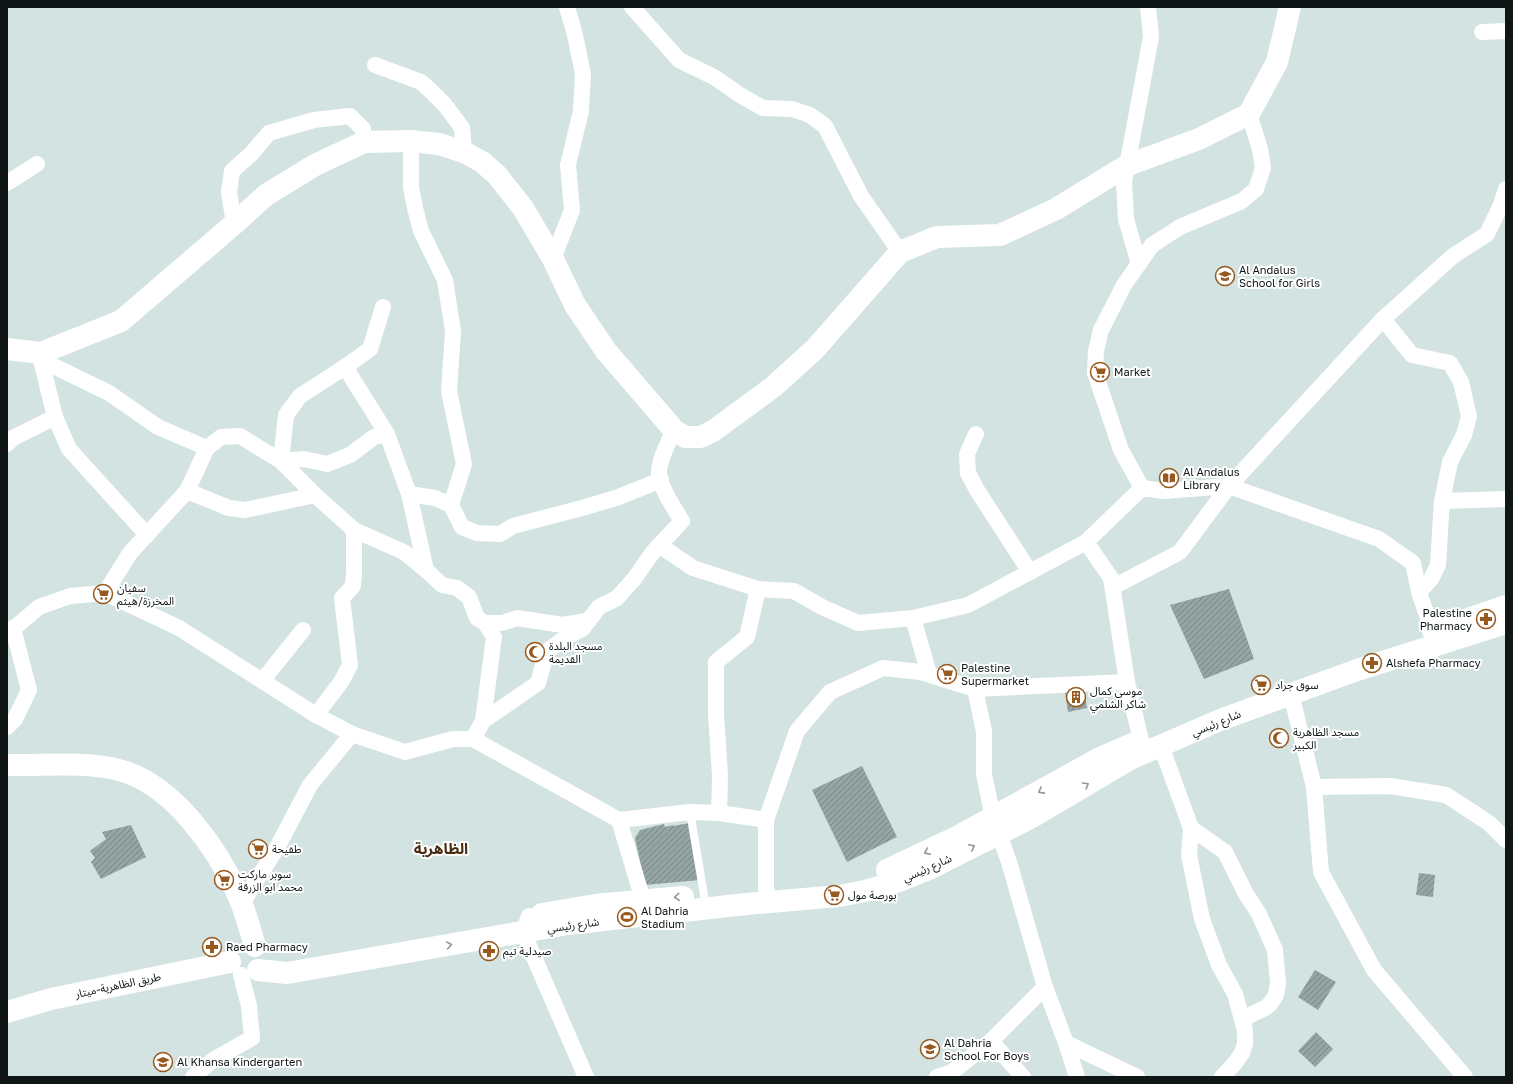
<svg xmlns="http://www.w3.org/2000/svg" width="1513" height="1084" font-family="'Golos Text','Noto Sans Arabic',sans-serif">
<style>
.building{fill:url(#building-hatch)}
.lines{fill:none;stroke-linecap:round;stroke-linejoin:round}
.lane{stroke:#fff;stroke-width:8}
.street{stroke:#fff;stroke-width:16}
.secondary{stroke:#fff;stroke-width:22}
.oneway{stroke:#939696}
.labels{text-anchor:middle;stroke-width:4;stroke-linejoin:round;paint-order:stroke}
.poi-label{font-size:11px;fill:#101616;stroke:#fff;text-anchor:start}
.street-label{font-size:11px;fill:#101616;stroke:#fff}
.district-label{font-size:15px;font-weight:bold;fill:#482a0f;stroke:#fff}
</style>
<defs>
<pattern id="building-hatch" width="6" height="6" patternUnits="userSpaceOnUse"><rect width="6" height="6" fill="#95a5a4"/><path d="M-1 1l2-2M0 6l6-6M5 7l2-2" fill="none" stroke="#788585"/></pattern>
</defs>
<rect width="100%" height="100%" fill="#d2e3e2"/>
<g class="building">
<polygon points="1229,589 1254,659 1204,679 1170,605"/>
<polygon points="1083,684 1087,708 1068,712 1064,685"/>
<polygon points="862,766 897,837 847,862 812,790"/>
<polygon points="689,823 700,880 645,885 635,838 640,830 664,824 665,827 673,825 673,826"/>
<polygon points="131,825 146,857 101,879 91,862 95,858 90,851 106,839 102,832"/>
<polygon points="1419,873 1435,875 1433,897 1416,895"/>
<polygon points="1315,970 1336,982 1318,1010 1298,997"/>
<polygon points="1316,1032 1333,1049 1315,1067 1298,1051"/>
</g>
<g class="lines">
<polyline class="lane" points="690,812 704,895"/>
<g class="street">
<polyline points="632,7 679,60 714,77 740,95 763,108 792,109 810,115 825,126 861,196 900,252"/>
<polyline points="1482,32 1506,31"/>
<polyline points="375,65 421,82 432,92 445,105 462,128 464,152"/>
<polyline points="411,141 411,187 415,208 421,231 445,280 453,331 449,391 464,464 451,505 462,527 477,533 500,534 513,526 582,508 616,498 661,480"/>
<polyline points="7,183 37,164"/>
<polyline points="234,224 229,192 232,171 251,154 269,133 314,120 350,116 363,129 364,142"/>
<polyline points="553,259 572,210 568,165 581,111 583,74 575,35 567,7"/>
<polyline points="1139,264 1126,219 1124,182 1151,37 1148,7"/>
<polyline points="1383,319 1412,355 1450,363 1461,382 1469,416 1464,435 1450,462 1442,501 1438,565 1431,579 1419,592 1436,642"/>
<polyline points="41,353 41,360 55,417 69,449 147,535"/>
<polyline points="41,360 109,393 158,427 207,448"/>
<polyline points="345,367 387,434 409,494 426,570 442,585 457,588 469,597 477,618 485,623 494,637 483,721 473,739"/>
<polyline points="976,434 967,454 968,473 977,490 1030,572"/>
<polyline points="7,444 13,438 55,417"/>
<polyline points="281,461 315,495 354,530 354,574 353,586 342,598 350,665 341,682 316,715"/>
<polyline points="281,461 304,459 327,464 350,455 374,437 387,434"/>
<polyline points="1142,488 1121,450 1095,373 1096,351 1101,330 1124,285 1152,245 1180,227 1242,201 1256,189 1263,168 1260,149 1249,114"/>
<polyline points="187,491 229,508 245,510 315,495"/>
<polyline points="409,494 435,498 451,505"/>
<polyline points="1442,501 1506,499"/>
<polyline points="354,530 404,552 426,570"/>
<polyline points="1086,542 1111,578 1127,682 1141,740"/>
<polyline points="659,545 693,568 758,589 747,637 716,662 716,714 720,775 719,813"/>
<polyline points="1113,587 1180,552 1229,486 1383,319 1453,256 1487,234 1501,205 1506,189"/>
<polyline points="758,589 794,591 822,607 858,623 913,618 968,605 1086,542 1142,488 1164,491 1229,486 1379,539 1413,563 1419,592"/>
<polyline points="105,593 130,553 187,491 207,448 221,437 240,436 281,461 286,415 300,396 345,367 370,349 383,307"/>
<polyline points="913,618 929,674"/>
<polyline points="485,623 502,623 517,618 563,625 586,621"/>
<polyline points="7,634 39,607 70,596 105,593 179,628 316,715 352,734 405,752 453,739 473,739 619,820 690,812 719,813 766,820"/>
<polyline points="262,681 303,630"/>
<polyline points="975,689 984,731 984,774 993,818 1009,862 1045,987 1066,1043 1077,1077"/>
<polyline points="1291,694 1314,787 1390,786 1446,795 1489,823 1506,840"/>
<path d="M483,721L538,683L547,651L568,636L582,629L599,607L617,598L634,579L653,552L682,521C675,509 660,488 659,474C658,462 669,441 674,430"/>
<polyline points="7,727 15,719 29,690 13,628"/>
<polyline points="1161,746 1191,828 1189,855 1202,919 1219,965 1235,994 1245,1030 1245,1044 1242,1053 1235,1063 1222,1077"/>
<polyline points="1314,787 1321,872 1374,970 1465,1077"/>
<polyline points="619,820 643,900"/>
<polyline points="1191,828 1225,852 1246,894 1259,914 1275,950 1278,983 1276,995 1270,1004 1265,1008 1242,1019"/>
<polyline points="771,902 766,889 766,820 797,731 830,692 883,668 921,672 975,689 1127,682"/>
<polyline points="241,905 278,846 310,785 352,734"/>
<polyline points="529,916 523,932 586,1077"/>
<polyline points="991,1041 1023,1077"/>
<polyline points="1066,1043 1137,1077"/>
<polyline points="193,1077 213,1060 252,1038 249,1006 241,975"/>
<polyline points="937,1077 952,1072 991,1041 1045,987"/>
</g>
<g class="secondary">
<polyline points="7,349 41,353 121,321 234,224 266,195 315,165 364,142 411,141 439,144 464,152 482,162 497,175 523,208 553,259 575,305 606,351 674,430 685,437 701,437 713,431 773,387 815,349 900,252 937,237 1000,235 1056,209 1128,165 1199,139 1249,114 1277,62 1290,7"/>
<polyline points="1433,631 1506,606"/>
<path d="M7,765C42,766 86,761 119,770C173,784 218,849 239,897C246,913 250,930 255,946"/>
<polyline points="887,870 957,837 1100,758 1132,744"/>
<polyline points="542,914 595,905 683,897"/>
<polyline points="258,970 287,973 568,924 746,904 839,896 865,891 899,881 931,868 1032,817 1130,759 1220,720 1357,670 1506,623"/>
<polyline points="7,1012 51,999 230,962"/>
</g>
</g>
<defs><path id="oneway-chevron" d="M-2-3.5L2.5 0L-2 3.5" fill="none" stroke-width="1.6" stroke-linecap="round" stroke-linejoin="round"/></defs>
<g class="oneway">
<use href="#oneway-chevron" transform="translate(1086 785) rotate(-31)"/>
<use href="#oneway-chevron" transform="translate(1041 791) rotate(151)"/>
<use href="#oneway-chevron" transform="translate(972 847) rotate(-27)"/>
<use href="#oneway-chevron" transform="translate(927 852) rotate(154)"/>
<use href="#oneway-chevron" transform="translate(677 897) rotate(175)"/>
<use href="#oneway-chevron" transform="translate(449 945) rotate(-10)"/>
</g>
<defs>
<g id="school-ring" transform="scale(1)"><circle r="9.5" fill="#fff" stroke="#97591e" stroke-width="1.5"/><path d="M0-5L7-2L0 1L-7-2ZM-4 1L0 2.5L4 1V4Q0 6-4 4Z" fill="#97591e"/></g>
<g id="supermarket-ring" transform="scale(1)"><circle r="9.5" fill="#fff" stroke="#97591e" stroke-width="1.5"/><path d="M-6-5.5h2.5l.6 2H6L4.5 2H-2.5L-4.4-4H-6ZM-1.5 3.2a1.3 1.3 0 1 0 .1 0ZM3 3.2a1.3 1.3 0 1 0 .1 0Z" fill="#97591e"/></g>
<g id="library-ring" transform="scale(1)"><circle r="9.5" fill="#fff" stroke="#97591e" stroke-width="1.5"/><path d="M-6-4Q-3-5.5-.7-3.5V5Q-3 3-6 4ZM6-4Q3-5.5 .7-3.5V5Q3 3 6 4Z" fill="#97591e"/></g>
<g id="pharmacy-ring" transform="scale(1)"><circle r="9.5" fill="#fff" stroke="#97591e" stroke-width="1.5"/><path d="M-2-6h4v4h4v4h-4v4h-4v-4h-4v-4h4Z" fill="#97591e"/></g>
<g id="mosque-ring" transform="scale(1)"><circle r="9.5" fill="#fff" stroke="#97591e" stroke-width="1.5"/><path d="M3.5-4.9A6 6 0 1 0 3.5 4.9A5 5 0 1 1 3.5-4.9Z" fill="#97591e"/></g>
<g id="building-ring" transform="scale(1)"><circle r="9.5" fill="#fff" stroke="#97591e" stroke-width="1.5"/><path d="M-4-6H4V6H1V3H-1V6H-4ZM-2.5-4.3h1.7v1.8h-1.7ZM.8-4.3h1.7v1.8H.8ZM-2.5-1h1.7V.8h-1.7ZM.8-1h1.7V.8H.8Z" fill="#97591e"/></g>
<g id="stadium-ring" transform="scale(1)"><circle r="9.5" fill="#fff" stroke="#97591e" stroke-width="1.5"/><path d="M0-5a6.5 5 0 1 0 0 10a6.5 5 0 1 0 0-10ZM-3.5-1.8h7v3.6h-7Z" fill="#97591e"/></g>
</defs>
<g fill-rule="evenodd">
<use href="#school-ring" x="1225" y="276"/>
<use href="#supermarket-ring" x="1100" y="372"/>
<use href="#library-ring" x="1169" y="478"/>
<use href="#supermarket-ring" x="103" y="594"/>
<use href="#pharmacy-ring" x="1486" y="619"/>
<use href="#mosque-ring" x="535" y="652"/>
<use href="#pharmacy-ring" x="1372" y="663"/>
<use href="#supermarket-ring" x="947" y="674"/>
<use href="#supermarket-ring" x="1261" y="685"/>
<use href="#building-ring" x="1076" y="697"/>
<use href="#mosque-ring" x="1279" y="738"/>
<use href="#supermarket-ring" x="258" y="849"/>
<use href="#supermarket-ring" x="224" y="880"/>
<use href="#supermarket-ring" x="834" y="895"/>
<use href="#stadium-ring" x="627" y="917"/>
<use href="#pharmacy-ring" x="212" y="947"/>
<use href="#pharmacy-ring" x="489" y="951"/>
<use href="#school-ring" x="930" y="1049"/>
<use href="#school-ring" x="163" y="1062"/>
</g>
<g class="labels">
<g class="poi-label">
<text x="1239" y="274">Al Andalus<tspan x="1239" dy="13">School for Girls</tspan></text>
<text x="1114" y="376">Market</text>
<text x="1183" y="476">Al Andalus<tspan x="1183" dy="13">Library</tspan></text>
<text x="117" y="592">سفيان<tspan x="117" dy="13">المخرزة/هيثم</tspan></text>
<text x="1472" y="617" text-anchor="end">Palestine<tspan x="1472" dy="13">Pharmacy</tspan></text>
<text x="549" y="650">مسجد البلدة<tspan x="549" dy="13">القديمة</tspan></text>
<text x="1386" y="667">Alshefa Pharmacy</text>
<text x="961" y="672">Palestine<tspan x="961" dy="13">Supermarket</tspan></text>
<text x="1275" y="689">سوق جراد</text>
<text x="1090" y="695">موسى كمال<tspan x="1090" dy="13">شاكر الشلمي</tspan></text>
<text x="1293" y="736">مسجد الظاهرية<tspan x="1293" dy="13">الكبير</tspan></text>
<text x="272" y="853">طفيحة</text>
<text x="238" y="878">سوبر ماركت<tspan x="238" dy="13">محمد ابو الزرقة</tspan></text>
<text x="848" y="899">بورصة مول</text>
<text x="641" y="915">Al Dahria<tspan x="641" dy="13">Stadium</tspan></text>
<text x="226" y="951">Raed Pharmacy</text>
<text x="503" y="955">صيدلية تيم</text>
<text x="944" y="1047">Al Dahria<tspan x="944" dy="13">School For Boys</tspan></text>
<text x="177" y="1066">Al Khansa Kindergarten</text>
</g>
<g class="street-label">
<text transform="translate(1216 723) rotate(-22)" y="4">شارع رئيسي</text>
<text transform="translate(927 868) rotate(-24)" y="4">شارع رئيسي</text>
<text transform="translate(573 925) rotate(-8)" y="4">شارع رئيسي</text>
<text transform="translate(118 985) rotate(-12)" y="4">طريق الظاهرية-ميتار</text>
</g>
<g class="district-label">
<text x="441" y="854">الظاهرية</text>
</g>
</g>
<rect width="1513" height="1084" fill="none" stroke="#101616" stroke-width="16"/>
</svg>
